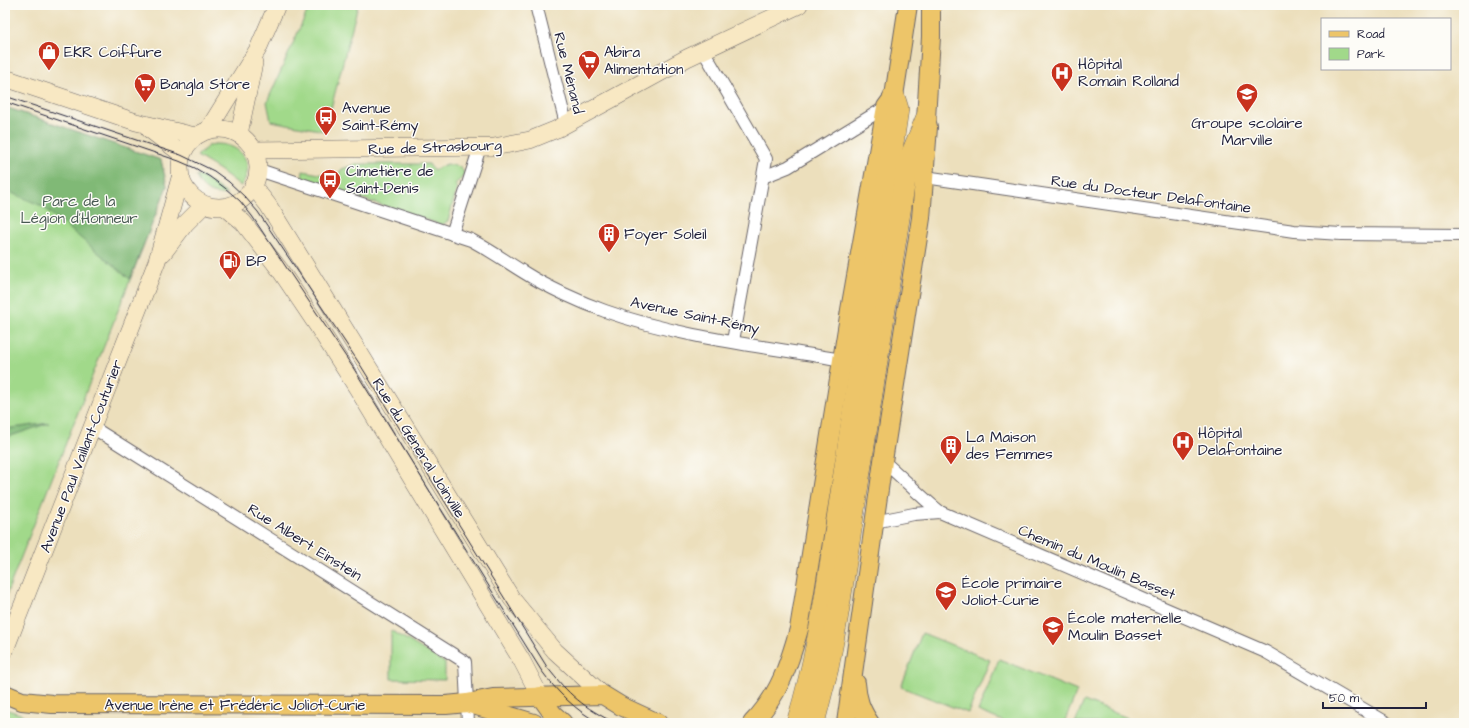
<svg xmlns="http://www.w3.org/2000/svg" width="1469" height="728" font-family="'Architects Daughter',sans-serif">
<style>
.green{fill:#a1d98a;stroke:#627e62}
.forest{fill:#80b976;stroke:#516e58}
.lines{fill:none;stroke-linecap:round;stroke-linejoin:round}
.street-casing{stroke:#696468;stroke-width:14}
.secondary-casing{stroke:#696468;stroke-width:18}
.primary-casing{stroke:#696468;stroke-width:20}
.highway-casing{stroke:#696468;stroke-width:22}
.street{stroke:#fff;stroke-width:12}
.secondary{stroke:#f8e8c3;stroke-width:17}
.primary{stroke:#edc569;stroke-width:18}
.highway{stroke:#edc569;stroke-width:21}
.tram{stroke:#22223b;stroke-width:1}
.labels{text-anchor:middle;stroke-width:3;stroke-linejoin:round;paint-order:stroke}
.poi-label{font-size:15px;fill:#22223b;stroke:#fdfcf7;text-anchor:start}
.street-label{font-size:15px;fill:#22223b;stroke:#fdfcf7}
.park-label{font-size:15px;fill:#485953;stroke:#fdfcf7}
</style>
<rect width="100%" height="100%" fill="#fdfcf7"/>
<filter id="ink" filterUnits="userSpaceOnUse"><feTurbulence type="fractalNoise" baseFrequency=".025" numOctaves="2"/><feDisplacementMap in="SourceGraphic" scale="8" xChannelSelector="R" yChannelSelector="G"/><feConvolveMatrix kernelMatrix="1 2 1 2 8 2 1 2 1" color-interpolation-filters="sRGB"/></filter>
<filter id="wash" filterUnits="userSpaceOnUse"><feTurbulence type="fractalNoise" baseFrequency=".012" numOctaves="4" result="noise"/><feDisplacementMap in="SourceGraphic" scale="16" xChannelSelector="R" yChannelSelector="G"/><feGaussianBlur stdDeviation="0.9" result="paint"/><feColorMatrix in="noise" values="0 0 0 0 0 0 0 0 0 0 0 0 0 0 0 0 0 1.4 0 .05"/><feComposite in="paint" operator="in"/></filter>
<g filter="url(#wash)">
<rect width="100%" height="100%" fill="#ecdfbc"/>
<g class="green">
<polygon points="310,5 358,5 325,131 271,121 267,102"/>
<polygon points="5,107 161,160 167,186 5,598"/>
<path d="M215,144C241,143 257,164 241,186L220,170L197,156L208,146Z"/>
<polygon points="356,164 429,164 433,170 447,164 461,167 464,173 463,177 455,184 457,188 448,221 442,225 302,179 303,171 336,177 342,169"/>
<path d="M196,175L206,179L227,194C212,196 200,189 196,175Z"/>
<polygon points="391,630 445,663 445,680 391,679"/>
<polygon points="922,633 990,660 968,713 901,687"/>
<polygon points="999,659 1077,691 1064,723 1007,723 978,711"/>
<polygon points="1084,701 1141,723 1075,723"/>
<polygon points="5,709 23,715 21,723 5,717"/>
</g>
<g class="forest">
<polygon points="5,107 161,160 167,186 130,279 42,206 5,190"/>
<polygon points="49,423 5,438 5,429"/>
</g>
</g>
<g filter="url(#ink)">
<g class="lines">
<g class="street-casing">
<g id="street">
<polyline points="536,5 566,124"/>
<polyline points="703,50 766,159 733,341"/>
<path d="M259,170L471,240C490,250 507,262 525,273C547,287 580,302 605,311C681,338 763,346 842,360"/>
<polyline points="763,177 788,167 886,107"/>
<polyline points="925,177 1294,231 1341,234 1464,235"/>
<polyline points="452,234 480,147"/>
<polyline points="92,427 465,662 468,723"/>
<path d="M883,461C903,478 920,496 940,512L1266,652L1387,723"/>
<polyline points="874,522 914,514 940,512"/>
</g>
</g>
<g class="secondary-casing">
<g id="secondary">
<polyline points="5,78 136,122 195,136"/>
<circle cx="219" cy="168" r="39"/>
<polyline points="149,129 182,154"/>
<polyline points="208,130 258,49 277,5"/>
<polyline points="239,134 254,63"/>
<polyline points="255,150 494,147 530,140 557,129 687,58 799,5"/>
<polyline points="253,186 268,205 512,599 555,651 603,695"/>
<polyline points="225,207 243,222 280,270 317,325 357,388 522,661 540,696"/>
<polyline points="163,253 185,224 204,205"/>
<polyline points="5,650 157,261 180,178"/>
</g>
</g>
<g class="primary-casing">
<g id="primary">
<path d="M856,683C857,699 861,710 870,723"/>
<polyline points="5,694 22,701 52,704 446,705 467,703 493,698 603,695 621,706 658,723"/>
<polyline points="540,696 553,714 563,723"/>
<polyline points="470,704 534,723"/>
<path d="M752,723C779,696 789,664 799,629L850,310L886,107L894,96L908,5"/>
<polyline points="846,723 883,461 921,218 928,127 926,119 931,37 931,5"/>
</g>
</g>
<g class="highway-casing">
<g id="highway">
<path d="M797,723C820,649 829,570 841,493C861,365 879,237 898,109L894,96"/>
<polyline points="814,723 828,668 838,614 906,173 910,158 926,119"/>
</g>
</g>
<use href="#street" class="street"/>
<use href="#secondary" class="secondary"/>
<use href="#primary" class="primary"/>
<use href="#highway" class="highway"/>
<g class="tram">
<path d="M5,96L181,155L214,171L229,182L245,197L258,212L297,270L361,366L547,667C569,695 583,707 615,723"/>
<path d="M5,102L179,161L195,168L210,177L225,188L240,201L252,216L354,369L541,670C557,692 575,710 599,723"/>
</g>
</g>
</g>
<defs>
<g id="shop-pin" transform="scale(1.15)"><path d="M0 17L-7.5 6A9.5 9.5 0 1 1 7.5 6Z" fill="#c8321e" stroke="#fdfcf7"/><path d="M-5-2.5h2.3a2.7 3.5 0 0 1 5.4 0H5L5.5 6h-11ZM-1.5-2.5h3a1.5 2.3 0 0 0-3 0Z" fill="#fff"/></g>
<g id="supermarket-pin" transform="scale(1.15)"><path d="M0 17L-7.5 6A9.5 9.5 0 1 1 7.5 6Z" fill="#c8321e" stroke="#fdfcf7"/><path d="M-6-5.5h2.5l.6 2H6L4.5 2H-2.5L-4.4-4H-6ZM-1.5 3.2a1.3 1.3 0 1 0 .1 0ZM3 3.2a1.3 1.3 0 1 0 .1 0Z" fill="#fff"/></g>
<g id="hospital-pin" transform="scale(1.15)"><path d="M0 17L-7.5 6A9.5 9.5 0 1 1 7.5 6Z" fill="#c8321e" stroke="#fdfcf7"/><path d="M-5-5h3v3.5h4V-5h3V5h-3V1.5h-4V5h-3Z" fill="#fff"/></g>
<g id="school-pin" transform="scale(1.15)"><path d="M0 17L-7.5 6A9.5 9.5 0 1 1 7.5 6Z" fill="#c8321e" stroke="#fdfcf7"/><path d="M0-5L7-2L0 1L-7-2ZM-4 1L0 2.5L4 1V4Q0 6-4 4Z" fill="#fff"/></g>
<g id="bus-pin" transform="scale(1.15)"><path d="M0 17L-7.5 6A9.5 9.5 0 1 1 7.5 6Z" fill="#c8321e" stroke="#fdfcf7"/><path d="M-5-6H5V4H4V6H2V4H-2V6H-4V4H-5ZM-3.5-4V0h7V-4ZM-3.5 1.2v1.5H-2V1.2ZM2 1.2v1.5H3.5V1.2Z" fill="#fff"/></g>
<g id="building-pin" transform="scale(1.15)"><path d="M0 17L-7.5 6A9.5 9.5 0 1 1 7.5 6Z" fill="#c8321e" stroke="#fdfcf7"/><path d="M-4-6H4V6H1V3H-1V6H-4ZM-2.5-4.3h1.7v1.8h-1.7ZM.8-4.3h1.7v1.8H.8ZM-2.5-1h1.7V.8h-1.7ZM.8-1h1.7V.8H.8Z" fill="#fff"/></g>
<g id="fuel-pin" transform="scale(1.15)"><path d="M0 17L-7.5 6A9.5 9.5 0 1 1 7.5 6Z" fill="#c8321e" stroke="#fdfcf7"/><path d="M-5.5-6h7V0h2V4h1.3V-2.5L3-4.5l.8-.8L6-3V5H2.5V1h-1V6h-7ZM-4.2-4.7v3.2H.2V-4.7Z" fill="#fff"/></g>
</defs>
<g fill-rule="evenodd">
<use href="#shop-pin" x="49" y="52"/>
<use href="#supermarket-pin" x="589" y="61"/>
<use href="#hospital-pin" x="1062" y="73"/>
<use href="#supermarket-pin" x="145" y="84"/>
<use href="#school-pin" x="1247" y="94"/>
<use href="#bus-pin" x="326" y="117"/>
<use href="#bus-pin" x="330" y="180"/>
<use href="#building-pin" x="609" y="234"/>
<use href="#fuel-pin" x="230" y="261"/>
<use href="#hospital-pin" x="1183" y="442"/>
<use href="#building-pin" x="951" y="446"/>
<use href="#school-pin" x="946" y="592"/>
<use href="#school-pin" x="1053" y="627"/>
</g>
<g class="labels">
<g class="poi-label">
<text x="64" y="57">EKR Coiffure</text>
<text x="604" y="57">Abira<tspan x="604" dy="17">Alimentation</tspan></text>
<text x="1078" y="69">Hôpital<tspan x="1078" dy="17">Romain Rolland</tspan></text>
<text x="160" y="89">Bangla Store</text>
<text x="342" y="113">Avenue<tspan x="342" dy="17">Saint-Rémy</tspan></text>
<text x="1247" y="128" text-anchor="middle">Groupe scolaire<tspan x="1247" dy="17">Marville</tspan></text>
<text x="346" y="176">Cimetière de<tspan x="346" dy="17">Saint-Denis</tspan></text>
<text x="624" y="239">Foyer Soleil</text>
<text x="246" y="266">BP</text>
<text x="1198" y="438">Hôpital<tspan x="1198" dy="17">Delafontaine</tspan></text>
<text x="966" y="442">La Maison<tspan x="966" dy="17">des Femmes</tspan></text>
<text x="962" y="588">École primaire<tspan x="962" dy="17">Joliot-Curie</tspan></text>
<text x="1068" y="623">École maternelle<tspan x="1068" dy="17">Moulin Basset</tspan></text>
</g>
<g class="street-label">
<text transform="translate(569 73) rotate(76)" y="5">Rue Ménand</text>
<text transform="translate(435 147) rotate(-2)" y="5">Rue de Strasbourg</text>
<text transform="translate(1151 194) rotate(8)" y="5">Rue du Docteur Delafontaine</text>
<text transform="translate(695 315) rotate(12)" y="5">Avenue Saint-Rémy</text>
<text transform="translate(419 448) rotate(58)" y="5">Rue du Général Joinville</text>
<text transform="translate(81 456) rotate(-69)" y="5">Avenue Paul Vaillant-Couturier</text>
<text transform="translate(305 542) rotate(32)" y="5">Rue Albert Einstein</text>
<text transform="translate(1097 562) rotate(23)" y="5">Chemin du Moulin Basset</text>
<text x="235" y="710">Avenue Irène et Frédéric Joliot-Curie</text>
</g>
<g class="park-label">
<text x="79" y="206">Parc de la<tspan x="79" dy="17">Légion d'Honneur</tspan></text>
</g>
</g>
<rect width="1469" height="728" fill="none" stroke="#fdfcf7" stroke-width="20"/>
<rect x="1321" y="18" width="130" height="52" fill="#fdfcf7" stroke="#a5a5ac"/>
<rect x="1329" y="31" width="20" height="6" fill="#edc569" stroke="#a5a5ac"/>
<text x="1357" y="38" font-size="12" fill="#22223b">Road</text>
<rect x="1329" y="48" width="20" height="12" fill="#a1d98a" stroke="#a5a5ac"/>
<text x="1357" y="58" font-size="12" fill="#22223b">Park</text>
<path d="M1323 702v6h103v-6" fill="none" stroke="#22223b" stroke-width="2"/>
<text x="1329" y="702" font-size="12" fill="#22223b" stroke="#fdfcf7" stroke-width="3" paint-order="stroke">50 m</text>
</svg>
